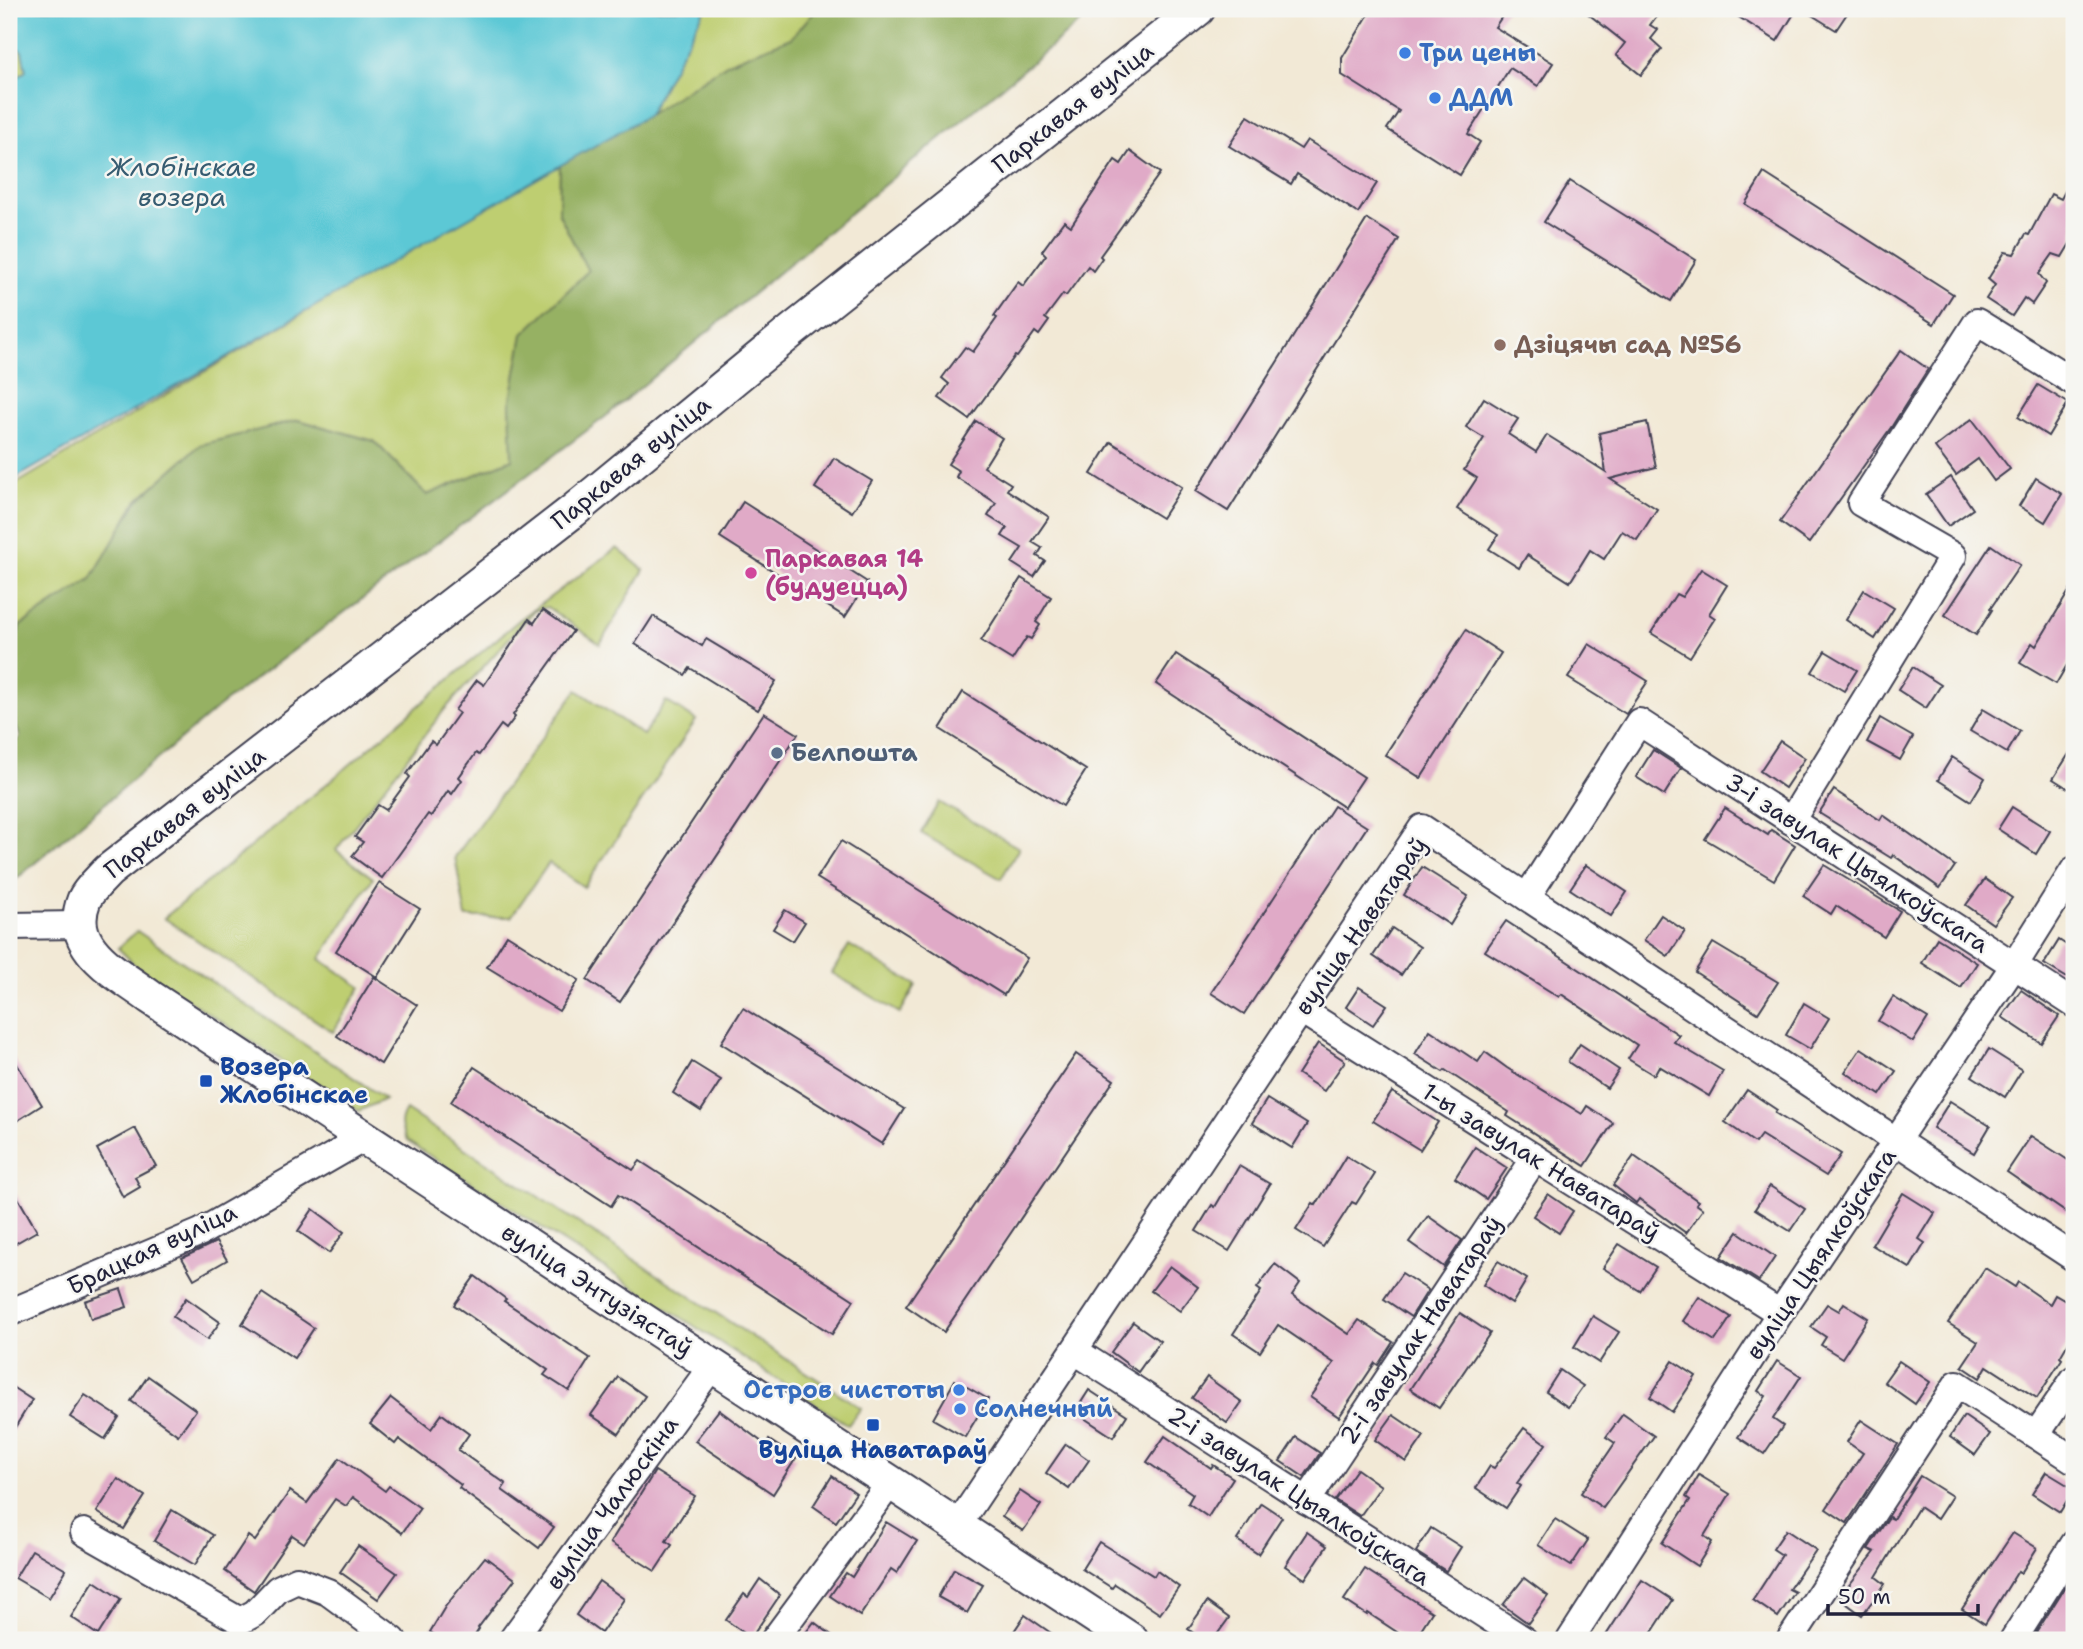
<svg xmlns="http://www.w3.org/2000/svg" width="2083" height="1649" font-family="'Shantell Sans',sans-serif">
<style>
.green{fill:#bece71;stroke:#707856;stroke-width:2}
.forest{fill:#96b163;stroke:#5c6a4f;stroke-width:2}
.water{fill:#5cc8d5;stroke:#3f7588;stroke-width:2}
.building{fill:#e0aac7}
.lines{fill:none;stroke-linecap:round;stroke-linejoin:round}
.minor-casing{stroke:#414052;stroke-width:30}
.major-casing{stroke:#414052;stroke-width:37}
.minor{stroke:#fff;stroke-width:26}
.major{stroke:#fff;stroke-width:33}
.shop-dot{fill:#3f7fe0;stroke:#f6f6f2;stroke-width:2.5}
.education-dot{fill:#8d6e63;stroke:#f6f6f2;stroke-width:2.5}
.hotel-dot{fill:#d1479c;stroke:#f6f6f2;stroke-width:2.5}
.service-dot{fill:#5c6f8a;stroke:#f6f6f2;stroke-width:2.5}
.transit-dot{fill:#1a4fb4;stroke:#f6f6f2;stroke-width:2.5}
.labels{text-anchor:middle;stroke-width:5;stroke-linejoin:round;paint-order:stroke}
.shop-label{font-size:24px;font-weight:bold;fill:#366cbe;stroke:#f6f6f2;text-anchor:start}
.street-label{font-size:24px;fill:#22223b;stroke:#f6f6f2}
.education-label{font-size:24px;font-weight:bold;fill:#785e54;stroke:#f6f6f2;text-anchor:start}
.hotel-label{font-size:24px;font-weight:bold;fill:#b23c85;stroke:#f6f6f2;text-anchor:start}
.service-label{font-size:24px;font-weight:bold;fill:#4e5e75;stroke:#f6f6f2;text-anchor:start}
.transit-label{font-size:24px;font-weight:bold;fill:#164399;stroke:#f6f6f2;text-anchor:start}
.water-label{font-size:26px;font-style:italic;fill:#365c71;stroke:#f6f6f2}
</style>
<rect width="100%" height="100%" fill="#f6f6f2"/>
<filter id="ink" filterUnits="userSpaceOnUse"><feTurbulence type="fractalNoise" baseFrequency=".0143" numOctaves="2"/><feDisplacementMap in="SourceGraphic" scale="14" xChannelSelector="R" yChannelSelector="G"/><feConvolveMatrix kernelMatrix="1 2 1 2 8 2 1 2 1" color-interpolation-filters="sRGB"/></filter>
<filter id="wash" filterUnits="userSpaceOnUse"><feTurbulence type="fractalNoise" baseFrequency=".00686" numOctaves="4" result="noise"/><feDisplacementMap in="SourceGraphic" scale="28" xChannelSelector="R" yChannelSelector="G"/><feGaussianBlur stdDeviation="1.57" result="paint"/><feColorMatrix in="noise" values="0 0 0 0 0 0 0 0 0 0 0 0 0 0 0 0 0 1.4 0 .05"/><feComposite in="paint" operator="in"/></filter>
<g filter="url(#wash)">
<rect width="100%" height="100%" fill="#f2e9d6"/>
<g class="green">
<polygon points="705,9 817,9 791,38 730,62 648,115"/>
<polygon points="9,42 22,51 26,71 9,83"/>
<polygon points="560,165 559,214 588,271 523,335 510,405 513,459 427,495 374,441 299,420 200,445 137,501 91,579 20,626 9,660 9,488 336,294"/>
<polygon points="617,548 644,570 600,644 547,607 534,611 445,709 336,850 373,878 320,959 361,987 333,1032 164,918 346,768 519,620"/>
<polygon points="577,690 643,735 666,701 696,720 584,887 549,863 511,917 466,917 455,857"/>
<polygon points="939,802 1019,848 1001,879 921,833"/>
<polygon points="137,931 385,1099 359,1111 137,967 118,948"/>
<polygon points="849,945 916,985 900,1013 832,973"/>
<path d="M406,1110L861,1408L848,1425L407,1141C401,1129 398,1122 406,1110Z"/>
</g>
<polygon class="forest" points="817,9 1096,9 605,417 222,704 9,885 9,750 20,737 9,705 9,660 20,626 91,579 137,501 200,445 298,420 374,441 427,495 512,459 510,405 523,334 588,271 559,214 560,165 648,115 730,62 791,38"/>
<polygon class="water" points="9,9 705,9 648,115 9,482 9,83 26,71 22,51 9,42"/>
<g id="blocks">
<g class="building">
<polygon points="1372,9 1507,9 1495,27 1553,63 1538,86 1510,68 1468,134 1480,142 1460,175 1387,129 1399,111 1342,75 1342,58"/>
<polygon points="1582,9 1662,9 1650,25 1658,30 1651,39 1662,49 1641,75 1616,55 1625,43"/>
<polygon points="1726,9 1797,9 1777,41"/>
<polygon points="1802,9 1850,9 1836,30"/>
<polygon points="1248,116 1301,149 1307,140 1377,183 1358,213 1297,174 1291,184 1229,146"/>
<polygon points="1130,151 1160,173 1100,256 1102,258 1093,271 1088,266 1066,296 1063,294 1045,318 1049,321 1039,335 1035,332 1017,357 1015,356 969,419 939,398 949,384 942,378 965,347 973,352 997,318 994,316 1018,282 1023,286 1046,255 1042,251 1064,221 1071,226 1115,160 1121,164"/>
<polygon points="1764,173 1953,294 1934,324 1745,204"/>
<polygon points="2074,174 2074,237 2062,257 2053,254 2039,274 2046,283 2032,304 2024,298 2012,316 1986,299 1995,285 1988,279 2005,252 2014,254 2026,234 2029,235 2051,194 2061,199"/>
<polygon points="1570,181 1696,260 1671,301 1544,222"/>
<polygon points="1367,219 1399,239 1228,511 1196,491"/>
<polygon points="1901,350 1928,369 1892,426 1809,543 1780,522"/>
<polygon points="2038,385 2068,403 2048,436 2018,417"/>
<polygon points="1484,398 1518,419 1508,434 1536,452 1547,435 1606,472 1599,433 1647,422 1656,467 1610,479 1657,509 1637,540 1622,531 1604,559 1590,550 1570,582 1527,555 1519,568 1489,549 1498,535 1457,509 1477,478 1464,470 1484,438 1466,427"/>
<polygon points="1972,419 2010,469 1994,481 1978,459 1956,475 1935,447"/>
<polygon points="976,421 1002,438 984,467 1011,484 1007,490 1049,517 1032,542 1042,548 1037,556 1045,561 1034,577 1012,563 1022,548 1002,536 1007,528 988,516 996,503 956,477 959,471 948,464"/>
<polygon points="1111,442 1182,487 1162,518 1091,474"/>
<polygon points="834,458 872,481 852,512 815,488"/>
<polygon points="1951,477 1973,509 1948,526 1926,494"/>
<polygon points="2036,478 2062,494 2045,522 2019,506"/>
<polygon points="743,502 867,582 845,617 720,537"/>
<polygon points="1991,545 2020,565 1990,609 1992,610 1976,635 1945,615"/>
<polygon points="1701,569 1727,585 1709,614 1715,618 1690,657 1651,633 1676,594 1682,597"/>
<polygon points="1021,578 1051,597 1036,622 1040,625 1031,639 1027,637 1012,660 981,641"/>
<polygon points="2074,583 2074,653 2056,684 2020,663 2032,643 2036,646"/>
<polygon points="1864,590 1894,608 1875,639 1846,620"/>
<polygon points="543,610 573,631 513,715 515,717 506,729 501,725 479,755 476,753 459,777 462,780 452,794 448,791 431,816 428,814 382,878 352,856 363,842 355,837 378,805 386,810 410,777 407,774 431,741 436,745 459,713 455,710 477,680 484,685 529,619 534,623"/>
<polygon points="653,616 702,646 706,639 776,681 758,710 690,668 685,675 635,644"/>
<polygon points="1466,630 1501,653 1421,778 1385,755"/>
<polygon points="1589,644 1648,681 1626,714 1568,678"/>
<polygon points="1825,651 1857,670 1844,691 1812,672"/>
<polygon points="1176,654 1364,777 1344,807 1156,684"/>
<polygon points="1913,667 1941,685 1926,708 1898,690"/>
<polygon points="963,692 1086,770 1063,806 940,729"/>
<polygon points="1983,709 2020,731 2007,753 1970,731"/>
<polygon points="764,713 798,734 620,1002 587,980"/>
<polygon points="1880,718 1913,737 1900,760 1867,742"/>
<polygon points="1780,741 1805,758 1785,788 1760,771"/>
<polygon points="2074,746 2074,792 2053,779"/>
<polygon points="1653,750 1681,768 1664,795 1636,777"/>
<polygon points="1952,757 1985,778 1971,801 1938,780"/>
<polygon points="1834,790 1880,820 1883,815 1955,866 1940,888 1893,855 1891,858 1819,813"/>
<polygon points="1334,806 1367,827 1244,1014 1211,993"/>
<polygon points="2012,807 2050,831 2036,854 1998,829"/>
<polygon points="1725,808 1768,835 1771,830 1795,845 1774,880 1705,839"/>
<polygon points="841,841 1027,958 1004,995 817,878"/>
<polygon points="1586,865 1627,892 1611,916 1570,889"/>
<polygon points="1824,865 1900,911 1884,937 1836,906 1831,914 1803,896"/>
<polygon points="1422,867 1468,896 1450,925 1404,895"/>
<polygon points="1985,879 2012,898 1993,924 1966,905"/>
<polygon points="379,883 420,909 377,977 336,951"/>
<polygon points="785,910 805,922 793,941 773,929"/>
<polygon points="1661,915 1685,931 1668,956 1644,940"/>
<polygon points="1506,921 1679,1035 1674,1042 1723,1071 1709,1096 1659,1066 1654,1075 1628,1059 1637,1045 1561,994 1559,997 1485,951"/>
<polygon points="1392,928 1420,947 1401,975 1373,956"/>
<polygon points="507,935 579,980 559,1011 487,967"/>
<polygon points="1937,938 1977,963 1961,988 1922,963"/>
<polygon points="2059,940 2074,950 2074,982 2044,964"/>
<polygon points="1713,943 1778,982 1758,1013 1695,972"/>
<polygon points="374,977 417,1005 381,1064 337,1036"/>
<polygon points="1359,987 1387,1005 1373,1025 1346,1007"/>
<polygon points="2021,990 2059,1016 2041,1043 2002,1017"/>
<polygon points="1893,997 1928,1018 1913,1042 1878,1021"/>
<polygon points="1804,1003 1829,1018 1810,1049 1786,1035"/>
<polygon points="743,1008 904,1109 882,1144 721,1043"/>
<polygon points="1430,1030 1478,1062 1485,1052 1507,1068 1582,1114 1587,1106 1613,1123 1585,1166 1507,1116 1509,1112 1445,1070 1443,1072 1415,1054"/>
<polygon points="1318,1043 1345,1061 1324,1091 1298,1074"/>
<polygon points="1580,1044 1619,1070 1607,1088 1568,1062"/>
<polygon points="1861,1048 1896,1071 1880,1095 1845,1072"/>
<polygon points="1989,1049 2022,1070 2005,1097 1972,1076"/>
<polygon points="9,1051 42,1105 9,1126"/>
<polygon points="1076,1054 1114,1080 944,1332 906,1306"/>
<polygon points="692,1062 721,1080 701,1111 673,1093"/>
<polygon points="474,1067 633,1170 640,1161 854,1300 832,1334 618,1195 611,1206 451,1102"/>
<polygon points="1747,1090 1777,1110 1775,1113 1841,1154 1826,1176 1761,1135 1755,1143 1725,1122"/>
<polygon points="1392,1092 1438,1122 1420,1150 1373,1121"/>
<polygon points="1267,1099 1307,1124 1292,1148 1252,1123"/>
<polygon points="1950,1101 1990,1126 1974,1153 1933,1128"/>
<polygon points="135,1128 156,1166 135,1177 140,1187 123,1197 97,1149"/>
<polygon points="2031,1136 2074,1164 2074,1218 2007,1172"/>
<polygon points="1475,1147 1507,1168 1486,1199 1455,1178"/>
<polygon points="1346,1156 1375,1174 1356,1204 1352,1202 1323,1247 1296,1230 1313,1203 1316,1205"/>
<polygon points="1634,1156 1698,1201 1696,1204 1703,1209 1686,1233 1639,1199 1636,1203 1613,1185"/>
<polygon points="1239,1166 1270,1184 1229,1251 1196,1231 1212,1205 1215,1207"/>
<polygon points="9,1182 37,1231 9,1247"/>
<polygon points="1770,1186 1805,1209 1790,1231 1755,1209"/>
<polygon points="1903,1193 1935,1213 1919,1239 1925,1243 1910,1268 1872,1245"/>
<polygon points="1548,1194 1573,1211 1559,1233 1533,1216"/>
<polygon points="313,1209 344,1232 329,1253 298,1231"/>
<polygon points="1428,1216 1462,1240 1444,1267 1409,1242"/>
<polygon points="1738,1232 1775,1257 1759,1281 1721,1257"/>
<polygon points="216,1242 227,1260 194,1279 182,1258"/>
<polygon points="1619,1244 1656,1267 1640,1291 1603,1268"/>
<polygon points="1498,1261 1527,1279 1512,1304 1483,1285"/>
<polygon points="1275,1264 1300,1283 1292,1295 1349,1334 1359,1320 1393,1342 1378,1365 1375,1363 1339,1417 1310,1397 1334,1363 1278,1325 1260,1352 1233,1334 1261,1291 1257,1288"/>
<polygon points="1170,1266 1198,1287 1180,1311 1151,1291"/>
<polygon points="1985,1268 2015,1287 2018,1282 2050,1304 2055,1295 2074,1306 2074,1333 2060,1357 2062,1359 2037,1398 1987,1366 1980,1378 1962,1366 1978,1342 1948,1323"/>
<polygon points="1402,1273 1428,1290 1411,1317 1384,1299"/>
<polygon points="475,1276 506,1299 504,1301 590,1358 569,1391 544,1375 548,1370 454,1305"/>
<polygon points="121,1289 127,1307 91,1319 85,1301"/>
<polygon points="262,1293 314,1328 294,1358 242,1324"/>
<polygon points="1699,1297 1731,1317 1715,1341 1683,1321"/>
<polygon points="186,1298 220,1322 207,1340 173,1317"/>
<polygon points="1844,1303 1868,1318 1842,1358 1821,1345 1826,1337 1811,1327 1827,1304 1839,1311"/>
<polygon points="1460,1313 1490,1333 1439,1408 1410,1389"/>
<polygon points="1593,1316 1619,1332 1599,1363 1574,1347"/>
<polygon points="1133,1322 1160,1341 1138,1372 1111,1352"/>
<polygon points="1673,1361 1696,1376 1672,1412 1650,1397"/>
<polygon points="1777,1361 1801,1376 1773,1419 1783,1426 1764,1454 1738,1437 1766,1396 1758,1391"/>
<polygon points="1899,1361 1930,1382 1915,1404 1884,1382"/>
<polygon points="1560,1370 1583,1386 1568,1407 1546,1392"/>
<polygon points="148,1376 196,1410 178,1435 131,1401"/>
<polygon points="618,1377 645,1396 619,1434 591,1415"/>
<polygon points="1207,1377 1242,1402 1227,1423 1192,1398"/>
<polygon points="955,1380 988,1399 965,1437 933,1419"/>
<polygon points="9,1385 32,1400 9,1437"/>
<polygon points="1089,1390 1127,1415 1113,1437 1075,1412"/>
<polygon points="85,1395 119,1417 105,1439 70,1417"/>
<polygon points="391,1398 431,1429 442,1414 469,1434 458,1450 506,1484 502,1490 554,1527 539,1548 459,1488 461,1485 399,1439 395,1444 370,1424"/>
<polygon points="719,1410 766,1445 769,1440 796,1458 773,1494 695,1441"/>
<polygon points="1623,1414 1654,1436 1603,1508 1581,1493 1615,1443 1606,1437"/>
<polygon points="1393,1415 1424,1436 1406,1462 1375,1440"/>
<polygon points="1964,1416 1990,1434 1975,1455 1950,1437"/>
<polygon points="1861,1420 1898,1444 1847,1523 1826,1509 1863,1453 1847,1442"/>
<polygon points="1524,1428 1546,1444 1517,1483 1521,1486 1506,1508 1476,1488 1490,1466 1494,1468"/>
<polygon points="1165,1436 1211,1468 1213,1465 1233,1478 1208,1517 1188,1503 1193,1494 1147,1462"/>
<polygon points="1296,1437 1320,1453 1304,1477 1280,1461"/>
<polygon points="1066,1444 1089,1460 1069,1489 1046,1473"/>
<polygon points="340,1458 385,1491 389,1486 420,1508 402,1533 353,1497 346,1506 335,1499 304,1543 292,1535 254,1591 225,1571 248,1536 255,1541 290,1491 307,1503"/>
<polygon points="1357,1469 1381,1486 1360,1516 1335,1500"/>
<polygon points="655,1471 695,1496 666,1541 672,1545 655,1571 610,1543"/>
<polygon points="2046,1472 2074,1489 2060,1512 2032,1494"/>
<polygon points="1699,1475 1730,1494 1704,1536 1712,1542 1697,1566 1662,1543 1690,1500 1686,1497"/>
<polygon points="832,1476 856,1493 836,1522 813,1506"/>
<polygon points="1920,1476 1952,1496 1937,1519 1919,1507 1876,1577 1885,1584 1862,1615 1839,1598 1875,1552 1868,1549 1889,1517 1893,1519"/>
<polygon points="118,1479 145,1496 124,1529 97,1512"/>
<polygon points="1020,1491 1041,1505 1023,1531 1002,1517"/>
<polygon points="1261,1503 1282,1517 1258,1554 1237,1540"/>
<polygon points="172,1510 213,1535 195,1565 154,1541"/>
<polygon points="1555,1519 1588,1540 1571,1566 1538,1545"/>
<polygon points="886,1522 917,1541 897,1573 891,1569 860,1616 830,1596 846,1573 852,1577"/>
<polygon points="1431,1528 1461,1547 1446,1571 1416,1552"/>
<polygon points="1786,1530 1816,1550 1789,1589 1795,1592 1778,1617 1753,1600 1782,1555 1773,1549"/>
<polygon points="1307,1532 1327,1546 1305,1579 1285,1566"/>
<polygon points="2013,1533 2037,1548 2021,1573 2018,1571 1985,1624 1962,1609"/>
<polygon points="1099,1542 1154,1576 1157,1571 1179,1587 1160,1614 1115,1584 1112,1588 1082,1569"/>
<polygon points="358,1546 397,1573 378,1599 340,1572"/>
<polygon points="32,1550 66,1570 49,1598 15,1578"/>
<polygon points="485,1557 515,1579 478,1628 479,1629 472,1640 443,1640 430,1632 445,1607"/>
<polygon points="954,1569 983,1585 967,1613 938,1597"/>
<polygon points="1365,1569 1432,1612 1414,1640 1409,1640 1368,1613 1367,1615 1344,1600"/>
<polygon points="2074,1573 2074,1628 2067,1640 2049,1640 2036,1633"/>
<polygon points="1524,1578 1548,1596 1528,1623 1503,1605"/>
<polygon points="760,1579 780,1595 751,1638 726,1620 744,1594 748,1597"/>
<polygon points="1642,1580 1673,1600 1647,1640 1603,1640"/>
<polygon points="94,1581 121,1599 98,1635 71,1617"/>
<polygon points="599,1581 624,1599 601,1633 576,1615"/>
<polygon points="1207,1602 1229,1618 1213,1640 1203,1640 1188,1629"/>
<polygon points="1025,1615 1061,1640 1008,1640"/>
<polygon points="814,1622 838,1640 800,1640"/>
</g>
</g>
</g>
<g filter="url(#ink)">
<use href="#blocks" fill-opacity="0" stroke="#414052" stroke-width="2"/>
<g class="lines">
<g class="minor-casing">
<g id="minor">
<polyline points="1791,821 1953,556 1861,503 1977,322 2074,382"/>
<polyline points="1527,897 1639,722 2074,1004"/>
<polyline points="9,926 79,925"/>
<polyline points="1301,1010 1780,1313"/>
<polyline points="9,1313 201,1232 366,1137"/>
<polyline points="1075,1351 1524,1640"/>
<polyline points="2036,1435 2074,1379"/>
<polyline points="1307,1501 1535,1158"/>
<polyline points="958,1525 1422,828 2074,1258"/>
<polyline points="84,1532 240,1621 255,1613 278,1589 297,1580 328,1592 393,1640"/>
<polyline points="512,1640 712,1366"/>
<polyline points="774,1640 891,1482"/>
<polyline points="1570,1640 1780,1313 2015,964 2074,870"/>
<polyline points="1790,1640 1957,1384 2074,1460"/>
<polyline points="2013,1640 2074,1544"/>
</g>
</g>
<g class="major-casing">
<path id="major" d="M1131,1640L150,997C118,973 65,948 84,900C88,890 101,879 108,871L573,511L793,330L1198,9"/>
</g>
<use href="#minor" class="minor"/>
<use href="#major" class="major"/>
</g>
</g>
<g class="shop-dot">
<circle cx="1405" cy="53" r="7"/>
<circle cx="1435" cy="98" r="7"/>
<circle cx="959" cy="1390" r="7"/>
<circle cx="960" cy="1409" r="7"/>
</g>
<circle class="education-dot" cx="1500" cy="345" r="7"/>
<circle class="hotel-dot" cx="751" cy="573" r="7"/>
<circle class="service-dot" cx="777" cy="753" r="7"/>
<g class="transit-dot">
<rect x="199" y="1074" width="14" height="14" rx="3.5"/>
<rect x="866" y="1418" width="14" height="14" rx="3.5"/>
</g>
<g class="labels">
<g class="shop-label">
<text x="1419" y="61">Три цены</text>
<text x="1449" y="106">ДДМ</text>
<text x="945" y="1398" text-anchor="end">Остров чистоты</text>
<text x="974" y="1417">Солнечный</text>
</g>
<g class="street-label">
<text transform="translate(1073 108) rotate(-38)" y="8">Паркавая вуліца</text>
<text transform="translate(631 463) rotate(-39)" y="8">Паркавая вуліца</text>
<text transform="translate(185 813) rotate(-38)" y="8">Паркавая вуліца</text>
<text transform="translate(1857 863) rotate(33)" y="8">3-і завулак Цыялкоўскага</text>
<text transform="translate(1361 926) rotate(-55)" y="8">вуліца Наватараў</text>
<text transform="translate(1541 1162) rotate(32)" y="8">1-ы завулак Наватараў</text>
<text transform="translate(152 1249) rotate(-25)" y="8">Брацкая вуліца</text>
<text transform="translate(1821 1254) rotate(-56)" y="8">вуліца Цыялкоўскага</text>
<text transform="translate(597 1290) rotate(33)" y="8">вуліца Энтузіястаў</text>
<text transform="translate(1421 1330) rotate(-56)" y="8">2-і завулак Наватараў</text>
<text transform="translate(1299 1496) rotate(33)" y="8">2-і завулак Цыялкоўскага</text>
<text transform="translate(612 1503) rotate(-54)" y="8">вуліца Чалюскіна</text>
</g>
<g class="education-label">
<text x="1514" y="353">Дзіцячы сад №56</text>
</g>
<g class="hotel-label">
<text x="765" y="567">Паркавая 14<tspan x="765" dy="28">(будуецца)</tspan></text>
</g>
<g class="service-label">
<text x="791" y="761">Белпошта</text>
</g>
<g class="transit-label">
<text x="220" y="1075">Возера<tspan x="220" dy="28">Жлобінскае</tspan></text>
<text x="873" y="1458" text-anchor="middle">Вуліца Наватараў</text>
</g>
<g class="water-label">
<text x="182" y="176">Жлобінскае<tspan x="182" dy="30">возера</tspan></text>
</g>
</g>
<rect width="2083" height="1649" fill="none" stroke="#f6f6f2" stroke-width="35"/>
<path d="M1828 1604v10h150v-10" fill="none" stroke="#22223b" stroke-width="3.5"/>
<text x="1838" y="1604" font-size="21" fill="#22223b" stroke="#f6f6f2" stroke-width="5" paint-order="stroke">50 m</text>
</svg>
